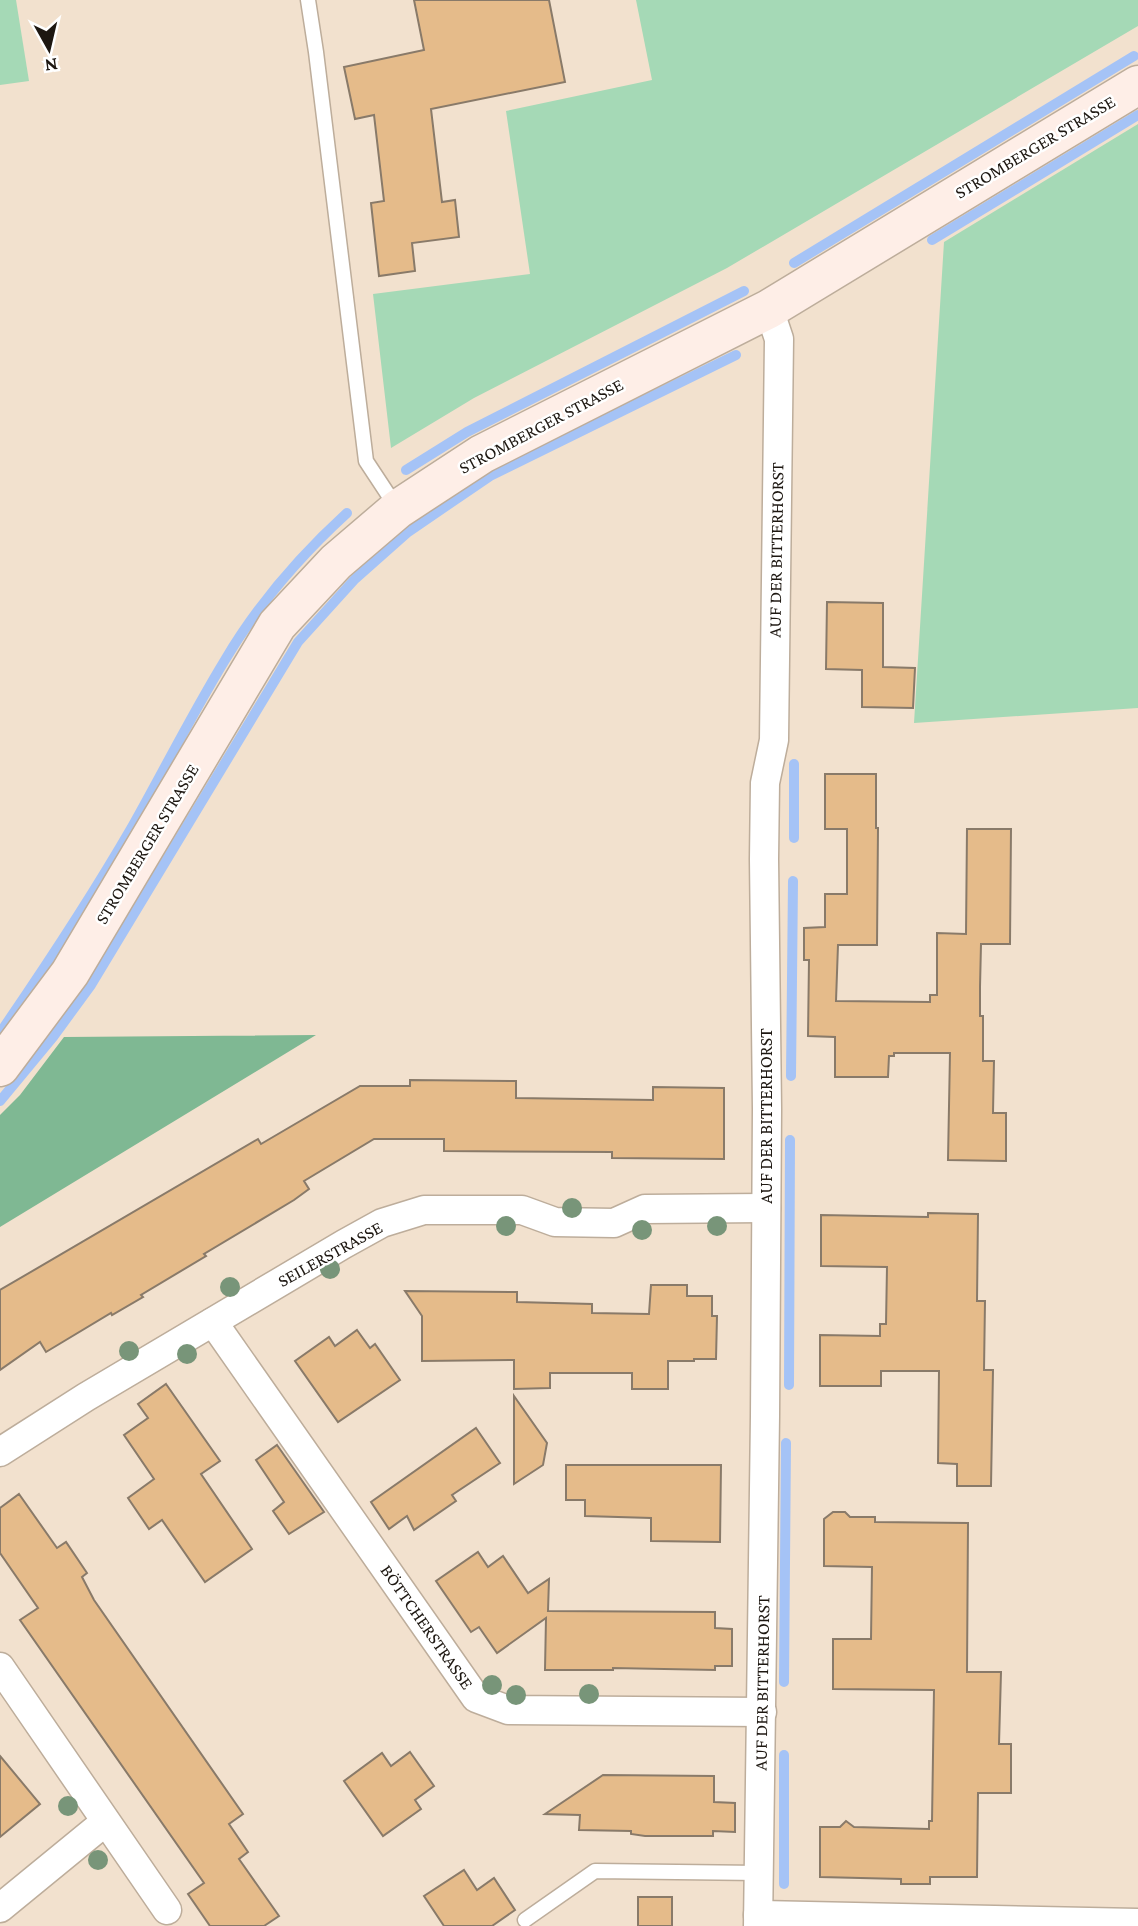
<svg xmlns="http://www.w3.org/2000/svg" width="1138" height="1926" font-family="'Crimson Pro',serif">
<style>
.green{fill:#a5d9b6}
.forest{fill:#7fb893}
.lines{fill:none;stroke-linecap:round;stroke-linejoin:round}
.stream{stroke:#a5c3f6;stroke-width:10}
.building{fill:#e5bb8a;stroke:#897a69;stroke-width:2}
.lane-casing{stroke:#bdad9b;stroke-width:17}
.street-casing{stroke:#bdad9b;stroke-width:31}
.secondary-casing{stroke:#bdad9b;stroke-width:41}
.lane{stroke:#fff;stroke-width:14}
.street{stroke:#fff;stroke-width:28}
.secondary{stroke:#feeee7;stroke-width:38}
.tree{fill:#789579}
.labels{text-anchor:middle;stroke-width:5;stroke-linejoin:round;paint-order:stroke}
.street-label{font-size:18px;fill:#1d1711;stroke:#fff}
</style>
<rect width="100%" height="100%" fill="#f2e1ce"/>
<g class="green">
<polygon points="0,0 16,0 29,81 0,85"/>
<polygon points="636,0 1138,0 1138,26 727,268 474,398 391,448 373,294 530,274 506,111 652,80"/>
<polygon points="1138,124 1138,708 914,723 944,242"/>
</g>
<polygon class="forest" points="316,1035 0,1227 0,1115 20,1095 64,1037"/>
<g class="lines">
<g class="stream">
<polyline points="932,240 1138,115"/>
<polyline points="794,263 1134,56"/>
<polyline points="406,470 467,432 744,291"/>
<polyline points="794,838 794,764"/>
<path d="M0,1033C46,966 91,898 132,827C163,772 192,714 225,660C257,606 301,555 347,513"/>
<polyline points="791,1076 793,881"/>
<polyline points="0,1101 53,1037 91,985 298,642 355,579 408,532 490,476 736,355"/>
<polyline points="789,1385 790,1140"/>
<polyline points="784,1682 786,1443"/>
<polyline points="784,1884 784,1755"/>
</g>
</g>
<g class="building">
<polygon points="414,0 549,0 565,82 431,109 442,202 455,200 459,237 412,243 415,271 379,276 371,203 384,201 374,115 355,119 344,67 424,50"/>
<polygon points="827,602 883,603 883,667 915,668 913,708 862,707 862,670 826,669"/>
<polygon points="825,774 876,774 876,828 878,828 877,945 838,945 836,1001 930,1002 930,995 937,995 937,933 966,934 967,829 1011,829 1010,944 981,944 980,987 980,1016 983,1016 983,1061 994,1061 993,1113 1006,1113 1006,1161 948,1160 950,1053 894,1053 894,1056 889,1056 888,1077 835,1077 835,1037 808,1036 809,960 804,960 804,928 825,927 825,894 847,894 847,829 825,829"/>
<polygon points="410,1080 516,1081 516,1098 653,1100 653,1087 724,1088 724,1159 612,1158 612,1152 444,1151 444,1139 374,1139 304,1181 309,1189 294,1200 204,1254 206,1256 141,1295 143,1297 112,1315 111,1313 46,1352 40,1342 0,1370 0,1290 258,1139 261,1144 360,1086 410,1086"/>
<polygon points="928,1213 978,1214 977,1301 985,1301 984,1370 993,1370 991,1486 957,1486 957,1464 938,1463 939,1371 881,1371 881,1386 820,1386 820,1335 880,1336 880,1324 886,1324 887,1267 821,1266 821,1215 928,1217"/>
<polygon points="651,1285 687,1285 687,1296 712,1296 712,1316 717,1316 716,1359 694,1359 694,1361 668,1361 668,1389 632,1389 632,1373 550,1373 550,1388 514,1389 514,1360 422,1361 422,1316 405,1291 517,1292 517,1302 592,1304 592,1313 649,1314"/>
<polygon points="357,1330 370,1348 375,1344 400,1380 338,1422 295,1361 329,1337 335,1346"/>
<polygon points="166,1384 220,1461 201,1474 252,1549 205,1582 162,1520 149,1529 128,1498 154,1479 124,1435 148,1418 138,1404"/>
<polygon points="514,1396 547,1443 543,1465 514,1484"/>
<polygon points="476,1428 500,1463 452,1495 456,1501 414,1530 407,1516 389,1529 371,1502"/>
<polygon points="277,1445 324,1512 289,1534 273,1511 284,1502 256,1460"/>
<polygon points="566,1465 721,1465 720,1542 651,1541 651,1518 585,1516 585,1500 566,1500"/>
<polygon points="19,1494 57,1548 66,1542 87,1573 82,1577 94,1600 243,1814 229,1824 248,1852 239,1859 279,1916 264,1926 210,1926 188,1894 204,1883 20,1620 38,1608 0,1553 0,1508"/>
<polygon points="833,1512 845,1512 850,1517 875,1517 875,1522 968,1523 967,1672 1001,1672 999,1744 1011,1744 1011,1793 978,1793 977,1877 930,1877 930,1884 901,1884 901,1879 820,1877 820,1827 840,1827 846,1821 854,1827 929,1829 929,1821 932,1821 934,1690 833,1689 833,1639 871,1639 872,1567 824,1566 824,1519"/>
<polygon points="478,1552 488,1567 503,1556 528,1593 549,1579 548,1611 715,1612 715,1628 732,1629 732,1666 715,1666 715,1670 613,1668 613,1670 545,1670 546,1618 497,1653 479,1627 471,1632 436,1581"/>
<polygon points="410,1752 434,1786 415,1800 421,1809 383,1836 344,1781 382,1753 391,1766"/>
<polygon points="0,1756 40,1804 0,1837"/>
<polygon points="603,1775 714,1776 714,1802 735,1803 735,1832 713,1831 713,1836 645,1836 631,1834 631,1831 579,1830 580,1815 545,1814"/>
<polygon points="464,1870 477,1890 494,1878 515,1910 492,1926 444,1926 424,1896"/>
<rect x="638" y="1897" width="34" height="29"/>
</g>
<g class="lines">
<g class="lane-casing">
<g id="lane">
<polyline points="308,0 316,52 366,461 397,508"/>
<polyline points="525,1920 595,1871 759,1873"/>
</g>
</g>
<g class="street-casing">
<g id="street">
<polyline points="213,1322 476,1698 508,1710 762,1712"/>
<polyline points="0,1452 86,1397 344,1244 382,1223 424,1210 522,1210 555,1222 614,1223 645,1209 766,1208"/>
<polyline points="0,1667 167,1910"/>
<polyline points="0,1908 105,1822"/>
<polyline points="758,1915 1138,1923"/>
<polyline points="758,1926 765,1416 767,1109 764,859 765,783 774,740 779,339 769,309"/>
</g>
</g>
<g class="secondary-casing">
<polyline id="secondary" points="0,1067 70,973 277,625 336,562 398,509 482,454 769,309 1138,85"/>
</g>
<use href="#lane" class="lane"/>
<use href="#street" class="street"/>
<use href="#secondary" class="secondary"/>
</g>
<g class="tree">
<circle cx="572" cy="1208" r="10"/>
<circle cx="506" cy="1226" r="10"/>
<circle cx="717" cy="1226" r="10"/>
<circle cx="642" cy="1230" r="10"/>
<circle cx="330" cy="1269" r="10"/>
<circle cx="230" cy="1287" r="10"/>
<circle cx="129" cy="1351" r="10"/>
<circle cx="187" cy="1354" r="10"/>
<circle cx="492" cy="1685" r="10"/>
<circle cx="589" cy="1694" r="10"/>
<circle cx="516" cy="1695" r="10"/>
<circle cx="68" cy="1806" r="10"/>
<circle cx="98" cy="1860" r="10"/>
</g>
<g class="labels">
<g class="street-label">
<text transform="translate(1035 147) rotate(-31)" y="6">STROMBERGER STRASSE</text>
<text transform="translate(541 426) rotate(-28)" y="6">STROMBERGER STRASSE</text>
<text transform="translate(776 550) rotate(-89)" y="6">AUF DER BITTERHORST</text>
<text transform="translate(147 844) rotate(-59)" y="6">STROMBERGER STRASSE</text>
<text transform="translate(766 1116) rotate(-90)" y="6">AUF DER BITTERHORST</text>
<text transform="translate(330 1254) rotate(-29)" y="6">SEILERSTRASSE</text>
<text transform="translate(427 1627) rotate(55)" y="6">BÖTTCHERSTRASSE</text>
<text transform="translate(762 1683) rotate(-89)" y="6">AUF DER BITTERHORST</text>
</g>
</g>
<g transform="translate(49 49) rotate(172)" stroke="#ffffff" stroke-width="5" paint-order="stroke">
<path d="M0-5L12 26L0 18L-12 26Z" fill="#1d1711"/>
<text y="-10" font-size="19" font-weight="bold" text-anchor="middle" fill="#1d1711">N</text>
</g>
</svg>
